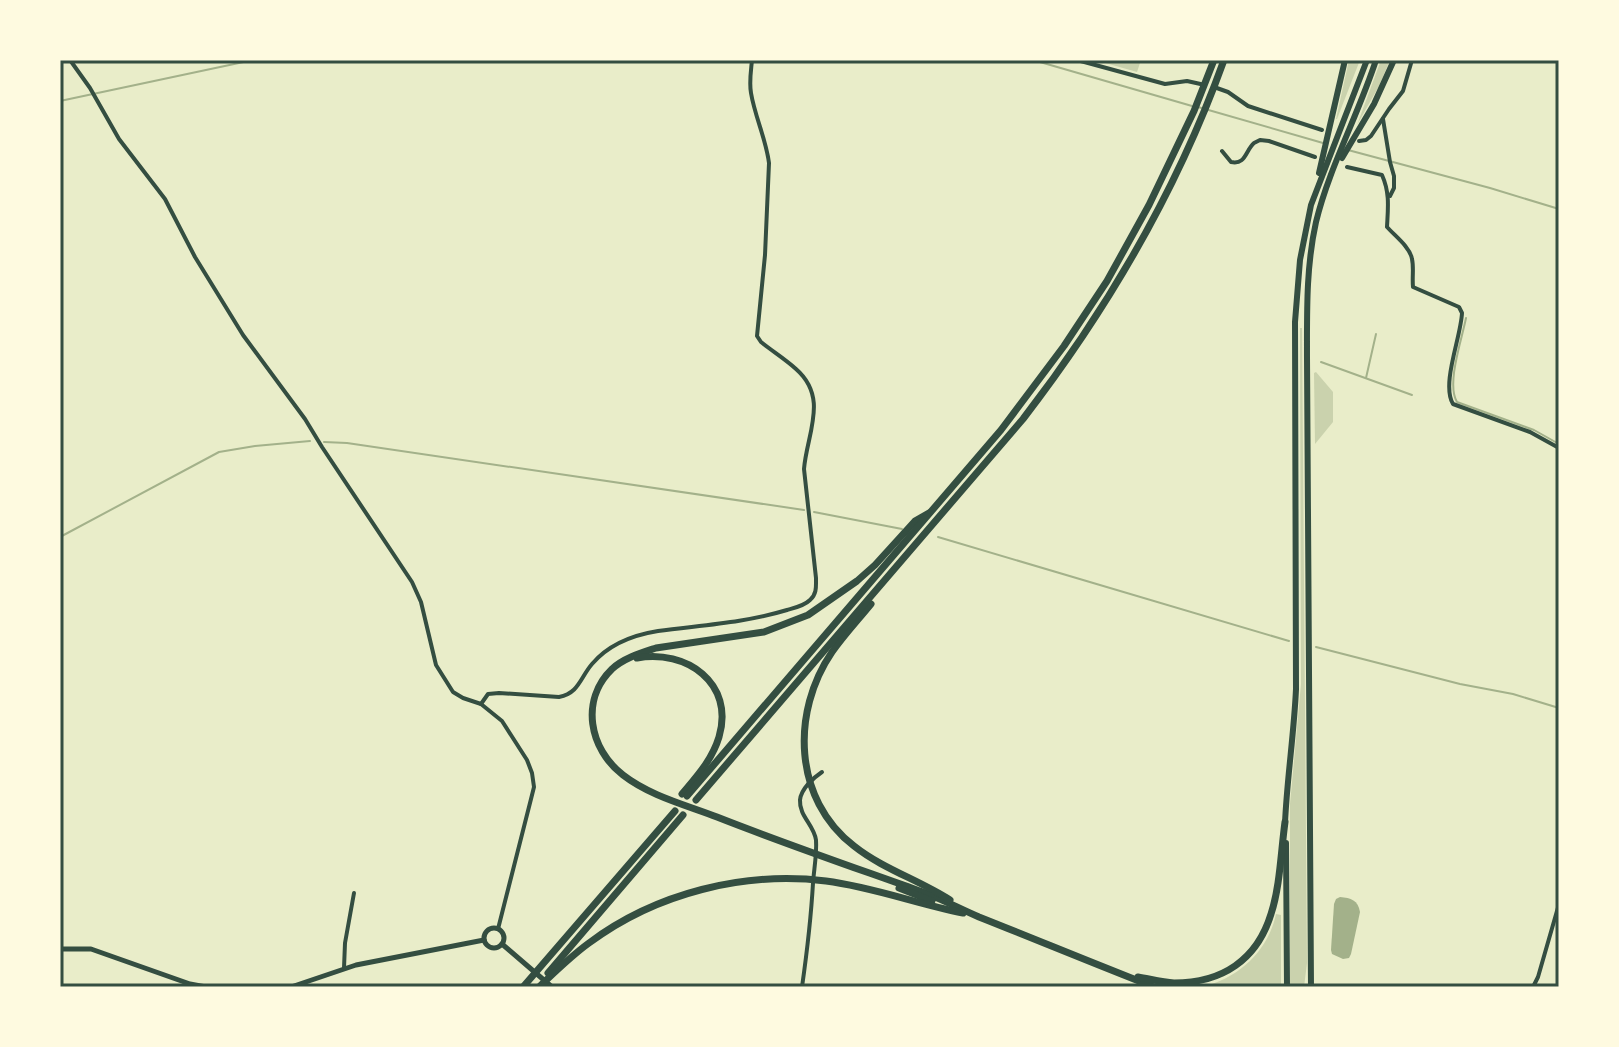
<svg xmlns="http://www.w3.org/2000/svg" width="1619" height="1047" font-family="'Sofia Sans Condensed',sans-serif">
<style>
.green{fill:#cad2ad}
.water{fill:#a3b18a}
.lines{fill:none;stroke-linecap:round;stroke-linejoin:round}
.stream{stroke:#a3b18a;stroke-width:2}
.minor{stroke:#344e41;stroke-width:4}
.tertiary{stroke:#344e41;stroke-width:5}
.primary{stroke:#344e41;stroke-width:6}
.motorway{stroke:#344e41;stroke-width:7}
.neatline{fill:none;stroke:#344e41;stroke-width:3}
</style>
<rect width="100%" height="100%" fill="#e9edc9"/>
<g class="green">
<polygon points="1095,60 1141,60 1137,72"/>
<polygon points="1349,60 1360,60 1337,119 1336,119"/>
<polygon points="1381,60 1390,60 1379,86 1357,125"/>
<polygon points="1300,328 1302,328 1307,963 1304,987 1290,987 1290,804 1301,684"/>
<polygon points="1316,372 1333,392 1333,422 1315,444 1314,373"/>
<path d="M1276,914L1281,915V987H1203C1240,977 1268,951 1276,914Z"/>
</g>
<path class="water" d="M1340,897C1351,898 1358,900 1360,912L1351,954L1349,958L1343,959L1332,954L1331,950L1334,904L1336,899Z"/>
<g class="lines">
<g class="stream">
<polyline points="1033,60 1192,106"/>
<polyline points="60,101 253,60"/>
<polyline points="1198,107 1323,143"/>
<polyline points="1348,150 1490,188 1559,209"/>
<path d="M1466,318C1462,339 1446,384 1457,402L1534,430L1559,444"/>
<polyline points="1321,362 1412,395"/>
<polyline points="1366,378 1376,334"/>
<polyline points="324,442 347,443 804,510"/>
<polyline points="814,512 902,529"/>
<polyline points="60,537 219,452 255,446 310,441"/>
<polyline points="938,537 1289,641"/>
<polyline points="1316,647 1460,684 1513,694 1559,708"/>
</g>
<g class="minor">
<polyline points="70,60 90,88 119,139 165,199 195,257 243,335 305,419 322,447 412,582 421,602 436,665 453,692 463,698 481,704 502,721 527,760 532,773 534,787 531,799 498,929"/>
<polyline points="1077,60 1165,84 1187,81 1205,85"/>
<polyline points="1214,87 1228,92 1248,106 1322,130"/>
<polyline points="1383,119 1390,162 1394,176 1394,188 1390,196"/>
<polyline points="1359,141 1366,140 1371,136 1389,109 1403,91 1412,60"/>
<path d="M1222,151L1231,162C1246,165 1245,151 1254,143L1260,140L1269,141L1315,157"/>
<path d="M1347,167L1382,175C1390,193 1388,208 1387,227C1395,236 1410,247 1412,259C1414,268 1412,277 1413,287L1459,307L1462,313C1461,337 1441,384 1453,404L1530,432L1559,448"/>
<path d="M481,704L488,694L499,693L559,697C579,693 580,678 592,664C609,644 633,635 658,631C702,625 744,623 787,610C794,608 804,606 810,600C817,594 816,586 816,578L804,469C807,433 829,398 796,369C785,359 772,351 761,342L757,336L765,255L769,163C766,139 755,117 751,93C749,82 751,71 752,60"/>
<polyline points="344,968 345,943 354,893"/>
<path d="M802,987C807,952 811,918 813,883C814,869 817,854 816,840C814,825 799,816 800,800C801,789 813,778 822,772"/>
<polyline points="1533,987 1538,977 1559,904"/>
</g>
<g class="tertiary">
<circle cx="494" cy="938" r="10"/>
<polyline points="502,944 552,987"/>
<polyline points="60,949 91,949 190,984 206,987"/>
<polyline points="291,987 356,965 484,940"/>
</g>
<g class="primary">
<polyline points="1342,158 1374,104 1394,60"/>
<polyline points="1319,173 1345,60"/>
<path d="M1285,823C1287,778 1294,734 1296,689L1295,322L1300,260L1311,205L1367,60"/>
<polyline points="1286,843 1287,987"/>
<path d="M1311,987L1307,358C1307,312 1306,267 1316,222C1329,168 1359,113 1376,60"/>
</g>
<g class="motorway">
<path d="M929,513L915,521L875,565L857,581L808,615L764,632L656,648C641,653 624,658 612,669C580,700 589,749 623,775C650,796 686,805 717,817C783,843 850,866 917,890C938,897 958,908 979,917C1037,940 1095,964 1154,987"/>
<path d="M871,604C858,620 844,635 832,652C791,712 793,799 854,846C883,869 919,880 950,900"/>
<path d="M637,658C686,649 735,683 719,737C712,760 697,776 682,794"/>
<polyline points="687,796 1001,430 1064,346 1107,281 1149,205 1194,111 1214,60"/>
<path d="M696,800L1023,419C1107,310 1177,191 1224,60"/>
<polyline points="899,888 932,901"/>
<polyline points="548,973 683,815"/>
<path d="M1138,977C1150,979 1162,982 1174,983C1222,983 1257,960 1271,914C1280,887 1281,851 1285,822"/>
<polyline points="523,987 675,811"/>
<path d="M539,987C555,972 571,956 589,943C656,893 744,871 826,881C873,887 917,904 963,913"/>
</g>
</g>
<rect width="1619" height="1047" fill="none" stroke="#fefae0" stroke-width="124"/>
<rect x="62" y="62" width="1495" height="923" class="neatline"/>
</svg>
